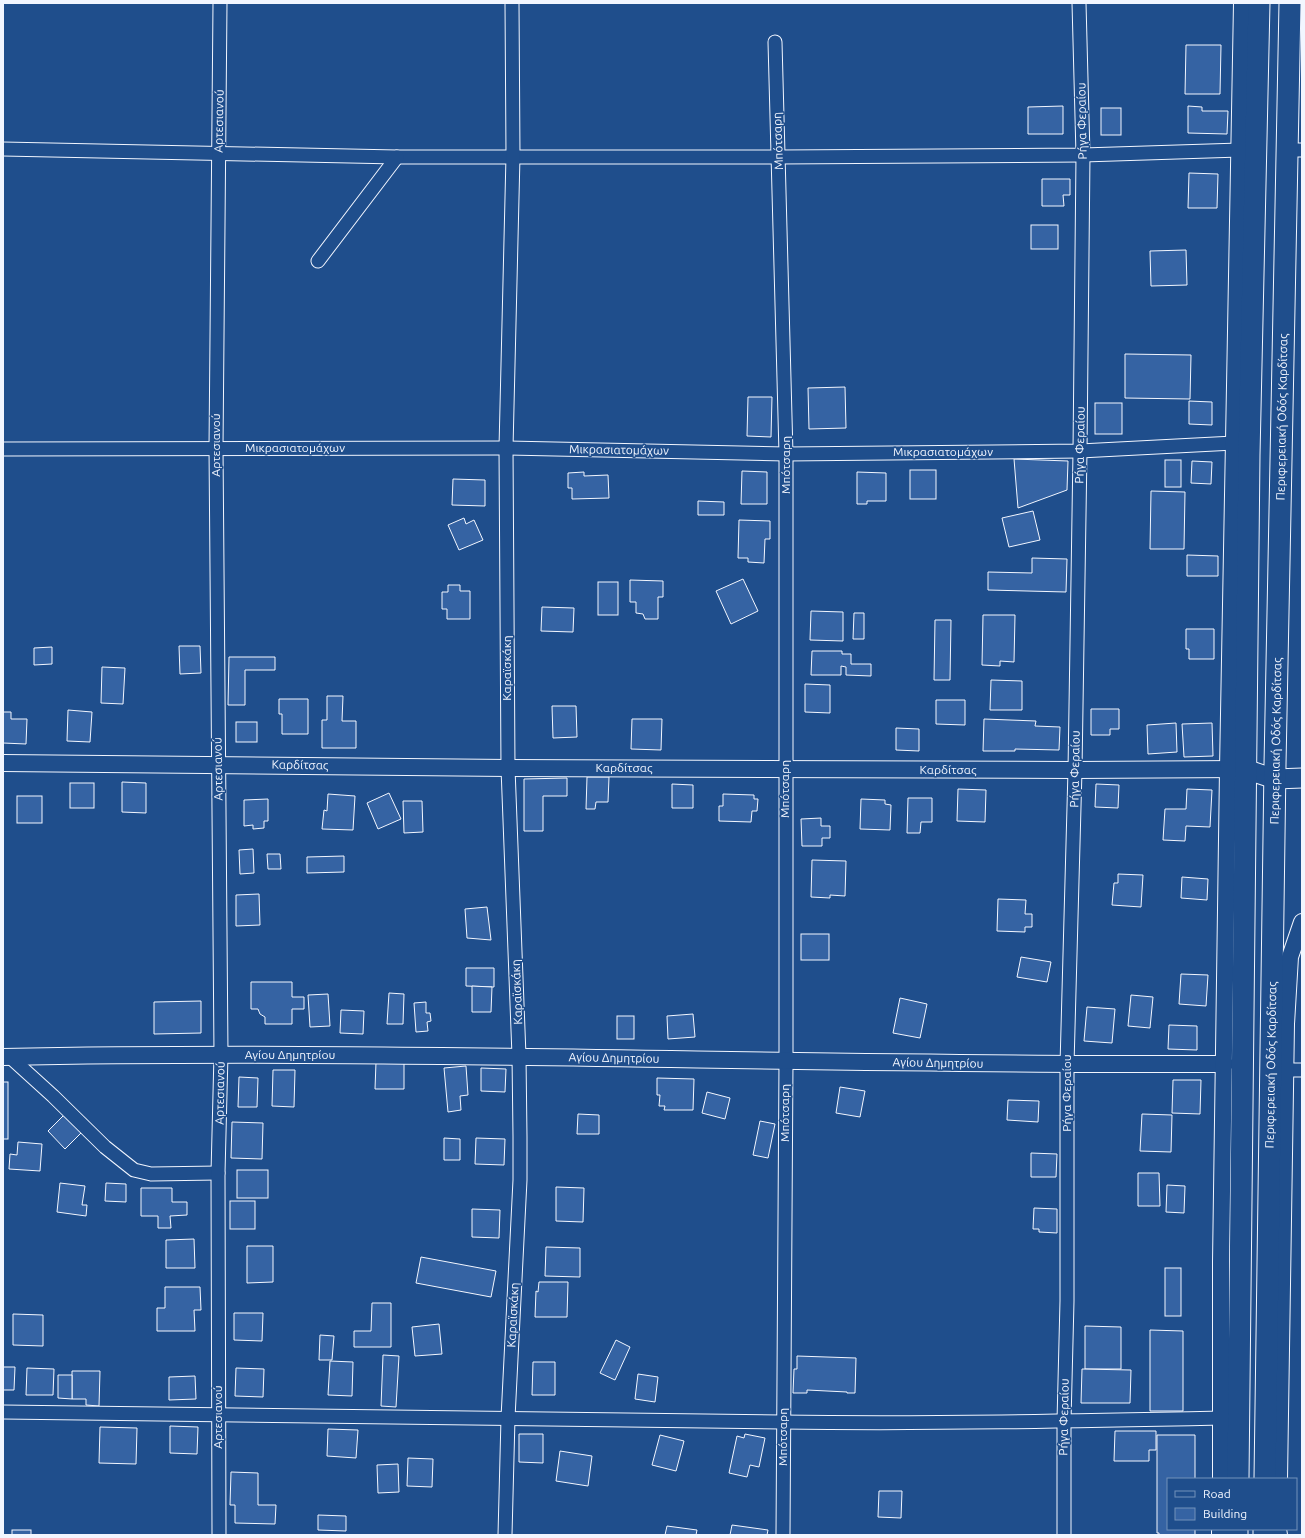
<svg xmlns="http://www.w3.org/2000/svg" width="1305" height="1538" font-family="Ubuntu,sans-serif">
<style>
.building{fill:#3563a3;stroke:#f2f6ff}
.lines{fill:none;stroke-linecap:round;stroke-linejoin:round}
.minor-casing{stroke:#f2f6ff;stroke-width:15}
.tertiary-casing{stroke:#f2f6ff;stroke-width:18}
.secondary-casing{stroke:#f2f6ff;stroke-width:21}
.primary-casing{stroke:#f2f6ff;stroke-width:23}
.minor{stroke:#1f4e8c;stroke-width:13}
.tertiary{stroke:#1f4e8c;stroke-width:16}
.secondary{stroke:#1f4e8c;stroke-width:19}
.primary{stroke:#1f4e8c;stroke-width:21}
.labels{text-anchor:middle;stroke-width:3;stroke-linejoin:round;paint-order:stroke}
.street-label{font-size:12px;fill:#f2f6ff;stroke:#1f4e8c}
</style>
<rect width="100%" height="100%" fill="#1f4e8c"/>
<g class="building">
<polygon points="1186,45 1221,45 1220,94 1185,94"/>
<polygon points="1063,106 1063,134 1028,134 1028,107"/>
<polygon points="1188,106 1202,107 1202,111 1228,111 1227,134 1188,133"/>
<rect x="1101" y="108" width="20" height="27"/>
<polygon points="1189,173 1218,174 1217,208 1188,208"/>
<polygon points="1042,179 1070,179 1070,195 1063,195 1064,206 1042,206"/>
<rect x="1031" y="225" width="27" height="24"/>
<polygon points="1186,250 1187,285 1151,286 1150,251"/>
<polygon points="1125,354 1191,355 1190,399 1125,398"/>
<polygon points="845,387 846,428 809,429 808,388"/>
<polygon points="748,397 772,397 771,437 747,436"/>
<polygon points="1189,401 1212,402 1212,425 1189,424"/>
<rect x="1095" y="403" width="27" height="31"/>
<polygon points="1014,459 1068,461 1067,490 1018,508"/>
<rect x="1165" y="460" width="16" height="27"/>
<polygon points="1192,461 1212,462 1211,484 1191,483"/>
<rect x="910" y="470" width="26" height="29"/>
<polygon points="742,471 767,472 767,504 741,504"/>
<polygon points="584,472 584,476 608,475 609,498 572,499 572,488 568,488 568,473"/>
<polygon points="857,472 886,473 886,501 867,501 867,504 857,504"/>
<polygon points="453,479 485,480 485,506 452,505"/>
<polygon points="1151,491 1185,492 1184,549 1150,549"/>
<polygon points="698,501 724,502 724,515 698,515"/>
<polygon points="1033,511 1040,540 1009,547 1002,518"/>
<polygon points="464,518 466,524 474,520 483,540 459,550 448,525"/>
<polygon points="739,520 770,521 770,539 765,539 764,563 748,562 748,558 738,558"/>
<polygon points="1187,555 1218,556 1218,576 1187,576"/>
<polygon points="1032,558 1067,559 1066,592 988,590 988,572 1032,573"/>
<polygon points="743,579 758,611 731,624 716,591"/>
<polygon points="630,580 663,581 663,597 658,597 658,619 645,619 643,614 636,613 636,602 630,602"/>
<rect x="598" y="582" width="20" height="33"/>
<polygon points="448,585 460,585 460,591 470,591 470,619 447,619 447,609 442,609 442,592 448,592"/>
<polygon points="542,607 574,608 573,632 541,631"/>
<polygon points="811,611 843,612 843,641 810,640"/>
<polygon points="854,613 864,613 864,639 853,639"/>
<polygon points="983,615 1015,615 1014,662 1000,661 1000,666 982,665"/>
<polygon points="935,620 951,620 950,680 934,680"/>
<polygon points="1186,629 1214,629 1214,659 1189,659 1189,649 1186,649"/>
<polygon points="179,646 200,646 201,673 180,674"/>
<polygon points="52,647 52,664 34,665 34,648"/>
<polygon points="812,651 842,651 842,654 851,654 851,664 871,664 871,676 846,675 846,667 841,666 841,675 811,675"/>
<polygon points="229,657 275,657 275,670 245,670 245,705 228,705"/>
<polygon points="102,667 125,668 123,704 101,703"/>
<polygon points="991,680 1022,681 1022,710 990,710"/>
<polygon points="805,684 830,685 830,713 805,712"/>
<polygon points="327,696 343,696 342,721 356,721 356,748 322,748 322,720 327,720"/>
<polygon points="279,699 308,699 308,734 282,734 282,714 279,714"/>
<polygon points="936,700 965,700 965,725 936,724"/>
<polygon points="552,706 576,706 577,737 553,738"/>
<polygon points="1091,709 1119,709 1119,729 1110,729 1110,735 1091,735"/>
<polygon points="68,710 92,712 90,742 67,741"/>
<polygon points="3,712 11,712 11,719 27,719 26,744 3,743"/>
<polygon points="632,719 662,719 661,750 631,749"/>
<polygon points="984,719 1036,721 1035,726 1060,727 1059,750 1015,749 1015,751 983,751"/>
<rect x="236" y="722" width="21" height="20"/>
<polygon points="1176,723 1177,752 1148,754 1147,725"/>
<polygon points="1212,723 1213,756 1184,757 1182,724"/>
<polygon points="896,728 919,729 919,751 896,750"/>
<polygon points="587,777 609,777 608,802 596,802 595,809 586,809"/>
<polygon points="567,778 567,796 543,796 543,831 524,831 524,779"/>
<polygon points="122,782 146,783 146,813 122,812"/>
<rect x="70" y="783" width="24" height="25"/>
<polygon points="672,784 693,785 693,808 672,808"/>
<polygon points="1096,784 1119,785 1118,808 1095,807"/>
<polygon points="958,789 986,790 985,822 957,821"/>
<polygon points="1187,789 1212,790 1210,827 1186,826 1185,841 1163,840 1165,809 1186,809"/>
<polygon points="389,793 401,819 378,829 367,803"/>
<polygon points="328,794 355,796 353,830 322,829 324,810 327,811"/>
<polygon points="723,794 754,795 754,799 758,799 757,811 752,811 751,822 719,821 719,806 723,806"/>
<rect x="17" y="796" width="25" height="27"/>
<polygon points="908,798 932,798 932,822 921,822 920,833 907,833"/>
<polygon points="268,799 268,821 264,821 264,828 253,829 253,825 244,826 244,800"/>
<polygon points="861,799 885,800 885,804 891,805 890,830 860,829"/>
<polygon points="403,801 422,801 423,832 404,833"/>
<polygon points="821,818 821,826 830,826 830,838 822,838 822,846 802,846 801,819"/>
<polygon points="253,849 254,873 240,874 239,850"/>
<polygon points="267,854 280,854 281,869 268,869"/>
<polygon points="344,856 344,872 307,873 307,857"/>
<polygon points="812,860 846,861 845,896 830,895 830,898 811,897"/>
<polygon points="1118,874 1143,875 1141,907 1112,905 1114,883 1118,883"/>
<polygon points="1182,877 1208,879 1207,900 1181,898"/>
<polygon points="259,894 260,925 236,926 236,895"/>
<polygon points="998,899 1026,900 1025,914 1032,914 1032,927 1025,927 1025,932 997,931"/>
<polygon points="487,907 491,940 467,938 465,909"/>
<rect x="801" y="934" width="28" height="26"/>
<polygon points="1021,957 1051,962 1047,982 1017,977"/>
<polygon points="466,968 494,968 494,987 466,986"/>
<polygon points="1181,974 1208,975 1206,1006 1179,1004"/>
<polygon points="251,982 292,982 292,997 304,997 304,1009 292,1009 292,1024 265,1024 265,1017 260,1014 258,1009 251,1009"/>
<polygon points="472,986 492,987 491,1012 472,1012"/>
<polygon points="389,993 404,994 403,1024 387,1024"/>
<polygon points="328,994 330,1026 310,1027 308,995"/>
<polygon points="1131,995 1153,997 1150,1028 1128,1026"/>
<polygon points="900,998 927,1004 920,1038 893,1033"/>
<polygon points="201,1001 201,1033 154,1034 154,1002"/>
<polygon points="426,1002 426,1013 430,1013 431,1021 427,1022 428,1031 416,1032 414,1003"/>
<polygon points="1087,1007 1115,1009 1112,1043 1084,1041"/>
<polygon points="341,1010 364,1011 363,1034 340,1033"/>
<polygon points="693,1014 695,1037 668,1039 667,1016"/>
<rect x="617" y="1016" width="17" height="23"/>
<polygon points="1169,1025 1197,1026 1197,1050 1168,1049"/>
<polygon points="376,1062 404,1063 404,1089 375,1089"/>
<polygon points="466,1066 468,1095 460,1096 461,1110 448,1112 444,1068"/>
<polygon points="481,1068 506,1069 505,1092 481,1091"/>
<polygon points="273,1070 295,1070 294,1107 272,1106"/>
<polygon points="239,1077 258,1078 257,1107 238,1107"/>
<polygon points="657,1078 694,1079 693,1110 664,1110 665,1106 659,1106 660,1095 657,1095"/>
<polygon points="1173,1080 1201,1080 1200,1114 1172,1113"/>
<rect x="3" y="1082" width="5" height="57"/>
<polygon points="840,1087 865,1091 860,1117 836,1113"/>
<polygon points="707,1092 730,1098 725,1119 702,1113"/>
<polygon points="1008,1100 1039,1101 1038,1122 1007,1120"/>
<polygon points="65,1114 82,1132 65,1149 48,1131"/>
<polygon points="578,1114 599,1115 599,1134 577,1134"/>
<polygon points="1142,1114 1172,1115 1171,1152 1140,1151"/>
<polygon points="760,1121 775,1124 768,1158 753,1155"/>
<polygon points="232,1122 263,1123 262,1159 231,1158"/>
<polygon points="444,1138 460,1139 460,1160 444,1160"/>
<polygon points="476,1138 505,1139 504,1165 475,1164"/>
<polygon points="18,1142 42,1144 40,1171 9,1169 10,1154 17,1155"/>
<polygon points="1031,1153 1057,1154 1056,1177 1031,1177"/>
<rect x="237" y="1170" width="31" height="28"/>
<polygon points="1138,1173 1159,1173 1160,1206 1138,1206"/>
<polygon points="60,1183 85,1186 82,1205 87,1205 86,1216 57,1212"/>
<polygon points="106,1183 126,1184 126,1202 105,1201"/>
<polygon points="1167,1185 1185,1186 1184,1213 1166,1212"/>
<polygon points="556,1187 584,1188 583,1222 556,1221"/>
<polygon points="141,1188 172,1188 172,1202 187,1202 187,1215 170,1216 171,1228 158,1228 158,1216 141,1216"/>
<rect x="230" y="1201" width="25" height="28"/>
<polygon points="1034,1208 1057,1209 1057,1233 1039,1232 1039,1229 1033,1229"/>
<polygon points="472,1209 500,1210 499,1238 472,1237"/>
<polygon points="194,1239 195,1268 166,1268 166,1240"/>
<polygon points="247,1246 273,1246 273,1282 247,1283"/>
<polygon points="546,1247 580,1248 580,1277 545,1276"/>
<polygon points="421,1257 496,1271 491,1297 416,1283"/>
<rect x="1165" y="1268" width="16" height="48"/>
<polygon points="539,1282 568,1282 567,1317 535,1317 536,1291 538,1292"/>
<polygon points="165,1287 200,1287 201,1310 194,1310 195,1331 157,1331 157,1308 165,1308"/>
<polygon points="372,1303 391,1303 391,1347 354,1347 354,1331 371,1331"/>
<polygon points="234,1313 263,1313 262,1341 234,1340"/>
<polygon points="13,1314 43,1315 43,1346 13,1345"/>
<polygon points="439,1324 442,1354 415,1356 412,1327"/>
<polygon points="1085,1326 1121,1327 1121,1369 1085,1369"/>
<polygon points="1150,1330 1183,1331 1183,1411 1150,1411"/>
<polygon points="320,1335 334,1336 332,1360 319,1360"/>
<polygon points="616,1340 630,1347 615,1380 600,1373"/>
<polygon points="383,1355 399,1356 396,1407 381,1406"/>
<polygon points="797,1356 856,1358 855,1393 847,1393 847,1392 807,1390 807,1393 793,1393 794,1369 797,1369"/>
<polygon points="330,1361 353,1362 352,1396 328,1395"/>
<polygon points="533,1362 555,1362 555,1395 532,1395"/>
<polygon points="3,1367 15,1367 14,1390 3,1390"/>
<polygon points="27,1368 54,1369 53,1395 26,1395"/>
<polygon points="236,1368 264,1369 263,1397 235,1396"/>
<polygon points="1082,1369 1131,1370 1130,1403 1081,1403"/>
<polygon points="72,1371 100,1371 99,1406 86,1405 86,1399 72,1399"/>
<polygon points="638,1374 658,1377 655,1402 635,1399"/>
<polygon points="58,1375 72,1375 72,1399 58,1398"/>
<polygon points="195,1376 196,1399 169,1400 169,1377"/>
<polygon points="170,1426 198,1427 197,1454 170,1453"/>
<polygon points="100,1427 137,1428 136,1464 99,1463"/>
<polygon points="328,1429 358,1430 356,1458 327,1456"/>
<polygon points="1115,1431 1156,1431 1156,1450 1149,1450 1149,1461 1114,1461"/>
<polygon points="519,1434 543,1434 543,1463 519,1462"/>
<polygon points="745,1434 765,1438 759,1467 750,1465 747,1477 729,1473 737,1436 744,1438"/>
<polygon points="660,1435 684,1441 676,1471 652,1465"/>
<polygon points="1157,1435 1195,1435 1195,1479 1168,1479 1168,1529 1195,1529 1195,1535 1159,1535 1159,1533 1157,1533"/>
<polygon points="560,1451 592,1456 588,1486 556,1481"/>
<polygon points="408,1458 433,1459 432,1487 407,1486"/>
<polygon points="398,1464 399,1492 378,1493 377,1465"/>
<polygon points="231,1472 258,1473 258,1505 276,1505 275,1524 235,1523 235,1505 230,1505"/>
<polygon points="879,1491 902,1491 901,1518 878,1517"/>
<polygon points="318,1515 346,1516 346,1531 318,1530"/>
<polygon points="732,1525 768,1530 767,1535 730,1535"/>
<polygon points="667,1526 697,1530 696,1535 665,1535"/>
<rect x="12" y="1530" width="19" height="5"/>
</g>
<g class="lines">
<g class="minor-casing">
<g id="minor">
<polyline points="775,42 786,454 786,1061 783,1535"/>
<polyline points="3,149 397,157 779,157 1083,155 1240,150"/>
<polyline points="1287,150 1302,150"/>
<polyline points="318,261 397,157"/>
<polyline points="3,449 506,448 786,454 1080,451 1234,443"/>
<polyline points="10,1057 53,1096 105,1147 134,1170 151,1174 218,1173"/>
<polyline points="1285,1070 1302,1070"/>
<path d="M3,1412C262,1414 522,1420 781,1422C928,1424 1075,1421 1222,1418"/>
<polyline points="219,1535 218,1173 221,1054 216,448 220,3"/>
<polyline points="505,1535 508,1418 520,1180 520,1137 519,1056 508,768 506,448 513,156 512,3"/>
<polyline points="1064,1535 1064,1421 1067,1301 1067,1065 1075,770 1080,451 1083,155 1079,3"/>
</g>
</g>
<g class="tertiary-casing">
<g id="tertiary">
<polyline points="3,763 508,768 1075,770 1239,769"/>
<path d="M3,1057C410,1049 818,1066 1225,1064"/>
<polyline points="1221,1479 1221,1262 1228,769 1242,3"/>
<polyline points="1279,1479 1286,1024 1290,957 1302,922"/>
<polyline points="1278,1529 1279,1535"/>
<polyline points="1220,1535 1220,1529"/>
</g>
</g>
<g class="secondary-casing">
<polyline id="secondary" points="1245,769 1275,779 1302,778"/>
</g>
<g class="primary-casing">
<g id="primary">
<polyline points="1238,1479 1249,455 1259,3"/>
<polyline points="1265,1479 1275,765 1290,3"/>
<polyline points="1237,1535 1237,1529"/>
<polyline points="1264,1535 1264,1529"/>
</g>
</g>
<use href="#minor" class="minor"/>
<use href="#tertiary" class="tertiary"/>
<use href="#secondary" class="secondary"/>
<use href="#primary" class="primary"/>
</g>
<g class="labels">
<g class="street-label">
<text transform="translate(219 121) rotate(-89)" y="4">Αρτεσιανού</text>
<text transform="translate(1082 121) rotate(-91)" y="4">Ρήγα Φεραίου</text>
<text transform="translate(778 141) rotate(-92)" y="4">Μπότσαρη</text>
<text transform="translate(1282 417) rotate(-89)" y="4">Περιφερειακή Οδός Καρδίτσας</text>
<text transform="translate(216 445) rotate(-90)" y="4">Αρτεσιανού</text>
<text transform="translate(1080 445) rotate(-89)" y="4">Ρήγα Φεραίου</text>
<text x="295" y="452">Μικρασιατομάχων</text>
<text transform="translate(619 450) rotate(1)" y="4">Μικρασιατομάχων</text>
<text x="943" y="456">Μικρασιατομάχων</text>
<text transform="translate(786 465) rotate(-90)" y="4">Μπότσαρη</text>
<text transform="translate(507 668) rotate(-90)" y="4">Καραϊσκάκη</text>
<text transform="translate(1276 741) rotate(-89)" y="4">Περιφερειακή Οδός Καρδίτσας</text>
<text transform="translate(300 765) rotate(1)" y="4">Καρδίτσας</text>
<text x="624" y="772">Καρδίτσας</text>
<text transform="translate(218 769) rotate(-91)" y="4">Αρτεσιανού</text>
<text transform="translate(1075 769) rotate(-89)" y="4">Ρήγα Φεραίου</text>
<text x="948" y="774">Καρδίτσας</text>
<text transform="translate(785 789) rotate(-90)" y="4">Μπότσαρη</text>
<text transform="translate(517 992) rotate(-92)" y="4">Καραϊσκάκη</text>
<text x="290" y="1059">Αγίου Δημητρίου</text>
<text transform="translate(614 1058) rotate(1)" y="4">Αγίου Δημητρίου</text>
<text transform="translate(938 1063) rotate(1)" y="4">Αγίου Δημητρίου</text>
<text transform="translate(1271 1065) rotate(-89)" y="4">Περιφερειακή Οδός Καρδίτσας</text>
<text transform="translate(220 1093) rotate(-89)" y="4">Αρτεσιανού</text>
<text transform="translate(1067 1093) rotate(-90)" y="4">Ρήγα Φεραίου</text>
<text transform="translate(785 1113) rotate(-90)" y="4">Μπότσαρη</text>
<text transform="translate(513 1315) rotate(-87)" y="4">Καραϊσκάκη</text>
<text transform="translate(218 1417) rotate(-90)" y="4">Αρτεσιανού</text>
<text transform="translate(1064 1417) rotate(-89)" y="4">Ρήγα Φεραίου</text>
<text transform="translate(783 1437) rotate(-90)" y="4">Μπότσαρη</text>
</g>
</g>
<rect width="1305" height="1538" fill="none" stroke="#f2f6ff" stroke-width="8"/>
<rect x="1167" y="1478" width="130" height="52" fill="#1f4e8c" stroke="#7391ba"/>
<rect x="1175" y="1491" width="20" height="6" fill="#1f4e8c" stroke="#7391ba"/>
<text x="1203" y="1498" font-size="12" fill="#f2f6ff">Road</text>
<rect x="1175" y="1508" width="20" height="12" fill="#3563a3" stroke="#7391ba"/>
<text x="1203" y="1518" font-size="12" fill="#f2f6ff">Building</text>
</svg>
